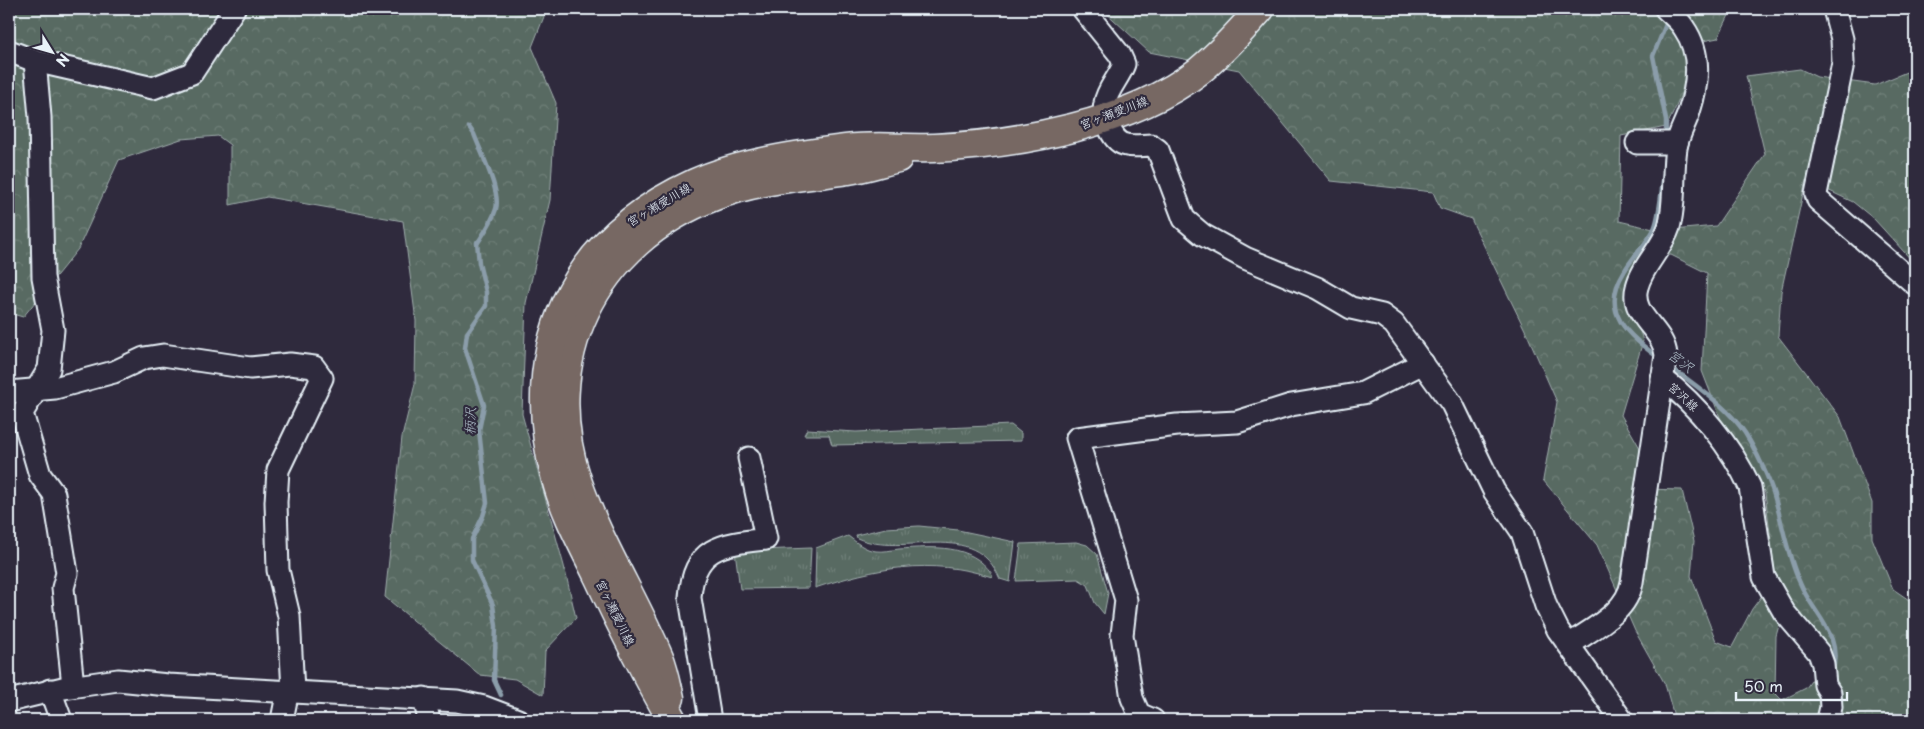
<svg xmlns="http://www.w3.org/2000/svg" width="1924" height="729" font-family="'Playpen Sans','Klee One',sans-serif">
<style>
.grass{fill:url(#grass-tufts);stroke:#a0aead}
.forest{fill:url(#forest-crowns);stroke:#a0aead;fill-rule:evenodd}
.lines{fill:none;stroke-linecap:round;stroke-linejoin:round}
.stream{stroke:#8b9daa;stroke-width:4.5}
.minor-casing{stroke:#e8f1f8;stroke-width:25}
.major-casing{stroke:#e8f1f8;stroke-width:31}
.minor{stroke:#2f2a3d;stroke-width:21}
.major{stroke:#776864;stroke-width:28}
.labels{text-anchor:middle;stroke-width:4.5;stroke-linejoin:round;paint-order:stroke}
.street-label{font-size:12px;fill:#e8f1f8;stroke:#2f2a3d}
.water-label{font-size:14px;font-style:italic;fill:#aab9c4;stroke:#2f2a3d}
</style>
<defs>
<pattern id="grass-tufts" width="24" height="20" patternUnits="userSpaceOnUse" patternTransform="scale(1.25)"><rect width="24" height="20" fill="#586a62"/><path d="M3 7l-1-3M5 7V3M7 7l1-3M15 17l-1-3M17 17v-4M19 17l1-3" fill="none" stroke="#708079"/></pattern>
<pattern id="forest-crowns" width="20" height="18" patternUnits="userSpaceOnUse" patternTransform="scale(1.25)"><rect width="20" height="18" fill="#586a62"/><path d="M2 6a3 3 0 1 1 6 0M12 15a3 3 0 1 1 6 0" fill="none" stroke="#708079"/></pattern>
</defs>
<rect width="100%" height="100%" fill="#2f2a3d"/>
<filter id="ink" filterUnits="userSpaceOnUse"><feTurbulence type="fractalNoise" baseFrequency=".02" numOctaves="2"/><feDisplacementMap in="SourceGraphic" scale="10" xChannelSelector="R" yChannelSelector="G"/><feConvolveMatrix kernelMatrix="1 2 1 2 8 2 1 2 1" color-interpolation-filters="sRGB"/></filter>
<g filter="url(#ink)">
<g class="grass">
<polygon points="1011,425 1021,433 1021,441 832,445 829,435 804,435 807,429 856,432"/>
<path d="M919,526L958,530L1015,542L1010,582L1000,579C974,517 904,559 857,538L856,535L886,528Z"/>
<path d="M848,536C856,542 865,550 876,551C883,552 892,550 899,549C933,547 971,543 992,574V577C930,557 875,568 815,588L816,548Z"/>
<polygon points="1076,542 1087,545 1097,554 1108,593 1104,614 1095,603 1088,585 1078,579 1016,581 1021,544"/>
<polygon points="811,548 809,588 740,589 735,551"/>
</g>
<g class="forest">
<polygon points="9,9 547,9 532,47 556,103 550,200 526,303 522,414 564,566 576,618 545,651 543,695 515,679 480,675 385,597 402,437 415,384 416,321 403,221 267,197 230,205 230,145 218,136 181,139 119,160 78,249 23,317 9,313"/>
<path d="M1102,9H1732L1718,38L1687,44C1688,79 1682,97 1666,127L1621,136L1619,221L1662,231L1716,226L1765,154L1746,76L1800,69L1817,77L1875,85L1909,71H1915V264L1874,219L1853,202L1806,180L1781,292L1778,336L1840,417L1872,503V538L1893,589L1915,604V720H1846V717L1842,720H1675L1665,684L1635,631L1597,545L1543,480L1557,402L1527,334L1471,219L1440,208L1433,192L1331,181L1239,70L1149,52ZM1671,255L1707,273L1702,371L1723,425L1765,493L1776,580L1794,614L1828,657L1806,688L1782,700L1775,693L1776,636L1782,615L1764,593L1752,609L1732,647L1716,641L1691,576L1694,541L1682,490L1644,489L1640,448L1621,415L1643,341L1627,287L1641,259Z"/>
</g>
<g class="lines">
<g class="stream">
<path d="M469,127L474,134C481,153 501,191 496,209C492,222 484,233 477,244V242L479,263L486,292V306L467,333L465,348L484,405L479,430L487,503L483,516L472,539V560L493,605L496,626L494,680L501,695"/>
<polyline points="1666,137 1666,120 1653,56 1668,19"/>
<path d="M1659,358C1628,335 1599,312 1624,272C1632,257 1645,246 1653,231C1660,219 1661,190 1664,175"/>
<path d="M1671,367C1697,387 1726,405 1745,433C1755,449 1769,478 1774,495C1783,525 1787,555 1800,583C1813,615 1844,634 1832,673"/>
</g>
<g class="minor-casing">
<g id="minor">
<path d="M1083,9L1120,55L1124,64C1119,78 1107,89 1105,103C1102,116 1112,143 1127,145C1134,147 1143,145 1151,145L1158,150L1184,219L1203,235L1245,258L1317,288L1351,308L1382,315L1394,324L1452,404L1494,491L1522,532L1546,606L1558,630L1622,720"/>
<polyline points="1834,9 1842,39 1843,63 1816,194 1818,200 1915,284"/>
<polyline points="9,51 35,61 153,88 192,73 234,9"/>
<polyline points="35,61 40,117 43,277 53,330 49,369 22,413 40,475 54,494 67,573 63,588 73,686"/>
<polyline points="1637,143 1677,143"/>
<path d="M1662,378C1697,405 1732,447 1750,487L1764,577L1784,612L1819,653L1823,664L1825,685L1830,693L1831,707L1828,720"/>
<polyline points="9,392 55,388 114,372 144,358 163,355 250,368 290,364 314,367 322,378 278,470 276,502 278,570 289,616 293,691"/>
<path d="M1569,645C1593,628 1627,613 1632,582L1666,355C1664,329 1629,316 1637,287C1642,266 1662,249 1669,227C1676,202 1672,174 1676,148C1678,135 1685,124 1689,112C1698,84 1702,54 1684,28C1680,21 1672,15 1666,9"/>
<polyline points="50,690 61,720"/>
<polyline points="424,698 429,720"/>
<polyline points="9,701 63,688 118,680 168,685 457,701 484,707 518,720"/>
<polyline points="282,720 288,690"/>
<path d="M710,720L690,598C693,546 723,544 766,539L749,458"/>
<polyline points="1153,720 1139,714 1132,698 1122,635 1126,600 1077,438 1177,425 1237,422 1291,405 1363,393 1423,363"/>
</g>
</g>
<g class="major-casing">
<g id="major">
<path d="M670,698C667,685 664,669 659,657C634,598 599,544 578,483C536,360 594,242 715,196C757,179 804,177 848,170C865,168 881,162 898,158"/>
<path d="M672,720C645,673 621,625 598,576C583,545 565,513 556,479C521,348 571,239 695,183C740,163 798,155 846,149C875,145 905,149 934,148C1019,144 1131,124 1199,71C1222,52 1241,31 1260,9"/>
</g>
</g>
<use href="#minor" class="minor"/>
<use href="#major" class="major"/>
</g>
</g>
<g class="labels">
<g class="street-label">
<text transform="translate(1114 113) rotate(-21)" y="4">宮ヶ瀬愛川線</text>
<text transform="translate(659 205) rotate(-31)" y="4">宮ヶ瀬愛川線</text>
<text transform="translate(1683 397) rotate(43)" y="4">宮沢線</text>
<text transform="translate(615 613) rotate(64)" y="4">宮ヶ瀬愛川線</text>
</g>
<g class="water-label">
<text transform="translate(1681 361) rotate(37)" y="5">宮沢</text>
<text transform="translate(470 421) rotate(-88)" y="5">柄沢</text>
</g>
</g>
<rect width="1924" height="729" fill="none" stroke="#2f2a3d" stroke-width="30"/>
<rect x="15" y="15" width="1894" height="699" fill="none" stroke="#e8f1f8" stroke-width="2" filter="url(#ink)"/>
<g transform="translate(52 52) rotate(127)" stroke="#2f2a3d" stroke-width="4" paint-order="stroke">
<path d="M0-4L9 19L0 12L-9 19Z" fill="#e8f1f8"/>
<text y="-8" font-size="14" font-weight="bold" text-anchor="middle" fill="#e8f1f8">N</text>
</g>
<path d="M1736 692v8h111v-8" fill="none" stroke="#e8f1f8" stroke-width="2.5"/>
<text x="1744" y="692" font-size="15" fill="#e8f1f8" stroke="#2f2a3d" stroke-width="4" paint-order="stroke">50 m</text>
</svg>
